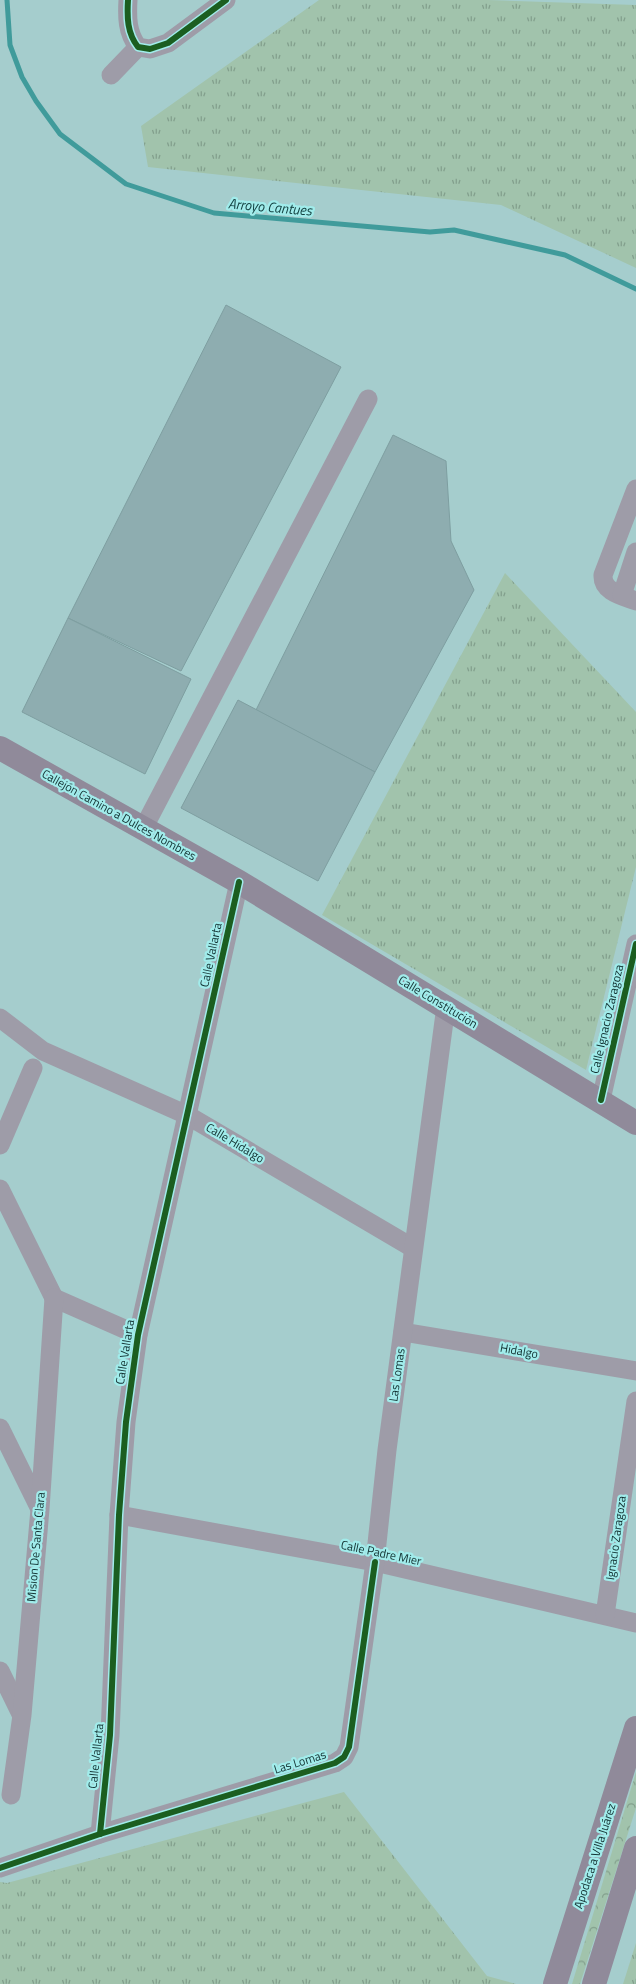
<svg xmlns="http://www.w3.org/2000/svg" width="636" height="1984" font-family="'Titillium Web',sans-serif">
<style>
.grass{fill:url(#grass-tufts)}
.forest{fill:url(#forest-crowns)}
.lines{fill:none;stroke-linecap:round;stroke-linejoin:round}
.stream{stroke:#409b9b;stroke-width:5}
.building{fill:#8eadb0;stroke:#7e9ea0}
.minor{stroke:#9e9ca8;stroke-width:19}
.major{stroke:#908a9a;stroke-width:24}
.cycleway-casing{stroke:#a1eceb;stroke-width:9}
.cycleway{stroke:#1b5e20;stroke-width:6}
.labels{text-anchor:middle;stroke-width:4.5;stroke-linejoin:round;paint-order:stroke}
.street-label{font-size:12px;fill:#113030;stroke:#a1eceb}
.water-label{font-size:14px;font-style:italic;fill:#113f3f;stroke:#a1eceb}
</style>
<defs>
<pattern id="grass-tufts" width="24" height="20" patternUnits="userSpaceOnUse" patternTransform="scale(1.25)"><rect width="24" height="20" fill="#a1c3ac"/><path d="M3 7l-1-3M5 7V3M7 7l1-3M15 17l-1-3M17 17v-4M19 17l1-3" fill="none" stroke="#829f8c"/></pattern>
<pattern id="forest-crowns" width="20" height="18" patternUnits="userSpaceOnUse" patternTransform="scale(1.25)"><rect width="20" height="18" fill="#a1c3ac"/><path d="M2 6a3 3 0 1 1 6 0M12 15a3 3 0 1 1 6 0" fill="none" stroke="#829f8c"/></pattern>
</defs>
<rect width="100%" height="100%" fill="#a5cdcd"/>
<g class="grass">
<polygon points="319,0 488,0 636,5 636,268 501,205 148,167 141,126"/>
<polygon points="505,573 636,712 636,867 586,1070 322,915"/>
<polygon points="344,1792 487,1976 516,1984 0,1984 0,1882 7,1883"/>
<polygon points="636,1943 636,1984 623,1984"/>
</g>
<polygon class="forest" points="636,1772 636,1808 580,1984 572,1984"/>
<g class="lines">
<polyline class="stream" points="7,0 10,45 22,77 36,101 60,134 126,184 214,213 430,232 454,230 565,255 636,289"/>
</g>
<g class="building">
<polygon points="226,305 341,367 181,671 68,618"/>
<polygon points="393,435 446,461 451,541 474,590 375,772 256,710"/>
<polygon points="68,618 191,679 145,774 22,712"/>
<polygon points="238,700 375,772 318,881 181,808"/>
</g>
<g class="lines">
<g class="minor">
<path d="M128,0C127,17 127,33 138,47L150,49L168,43L226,0"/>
<polyline points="111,75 138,47"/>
<path d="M636,489L603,575C602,592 623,596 636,601"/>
<polyline points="622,595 636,552"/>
<polyline points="143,829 368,399"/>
<polyline points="0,1018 43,1051 187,1115 413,1248"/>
<polyline points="601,1100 636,944"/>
<polyline points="0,1145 33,1068"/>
<polyline points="0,1189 54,1298"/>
<polyline points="54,1298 138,1335"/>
<polyline points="403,1332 636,1371"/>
<polyline points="0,1428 39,1507"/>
<polyline points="119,1515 375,1562 636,1623"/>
<polyline points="605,1615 636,1401"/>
<polyline points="0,1671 21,1714"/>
<polyline points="11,1795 22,1715 40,1509 54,1298"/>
<polyline points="100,1834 110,1735 119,1515 126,1422 138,1335 239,882"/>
<polyline points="0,1868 100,1834 335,1763 344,1757 349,1747 375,1562 387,1450 446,1006"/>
</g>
<g class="major">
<polyline points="0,748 239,882 636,1123"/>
<polyline points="555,1984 636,1728"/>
<polyline points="594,1984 636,1848"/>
</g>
<g class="cycleway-casing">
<g id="cycleway">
<path d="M128,0C127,17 127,33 138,47L150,49L168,43L226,0"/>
<polyline points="601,1100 636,944"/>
<polyline points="100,1834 110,1735 119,1515 126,1422 138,1335 239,882"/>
<polyline points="0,1868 100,1834 335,1763 344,1757 349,1747 375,1562"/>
</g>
</g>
<use href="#cycleway" class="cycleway"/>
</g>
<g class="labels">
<g class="street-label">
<text transform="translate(119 815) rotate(29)" y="4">Callejón Camino a Dulces Nombres</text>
<text transform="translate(211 955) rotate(-78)" y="4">Calle Vallarta</text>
<text transform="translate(438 1002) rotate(31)" y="4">Calle Constitución</text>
<text transform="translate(607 1019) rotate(-77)" y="4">Calle Ignacio Zaragoza</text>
<text transform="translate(235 1143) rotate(31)" y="4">Calle Hidalgo</text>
<text transform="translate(519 1351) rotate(10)" y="4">Hidalgo</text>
<text transform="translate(125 1352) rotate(-81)" y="4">Calle Vallarta</text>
<text transform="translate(397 1375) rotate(-82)" y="4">Las Lomas</text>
<text transform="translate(616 1538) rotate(-82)" y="4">Ignacio Zaragoza</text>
<text transform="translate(36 1547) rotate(-85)" y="4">Mision De Santa Clara</text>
<text transform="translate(381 1553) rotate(12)" y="4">Calle Padre Mier</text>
<text transform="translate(96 1756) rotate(-84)" y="4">Calle Vallarta</text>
<text transform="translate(300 1762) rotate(-17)" y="4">Las Lomas</text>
<text transform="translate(595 1856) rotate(-72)" y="4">Apodaca a Villa Juárez</text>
</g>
<g class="water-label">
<text transform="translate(270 207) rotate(5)" y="5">Arroyo Cantues</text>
</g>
</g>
</svg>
